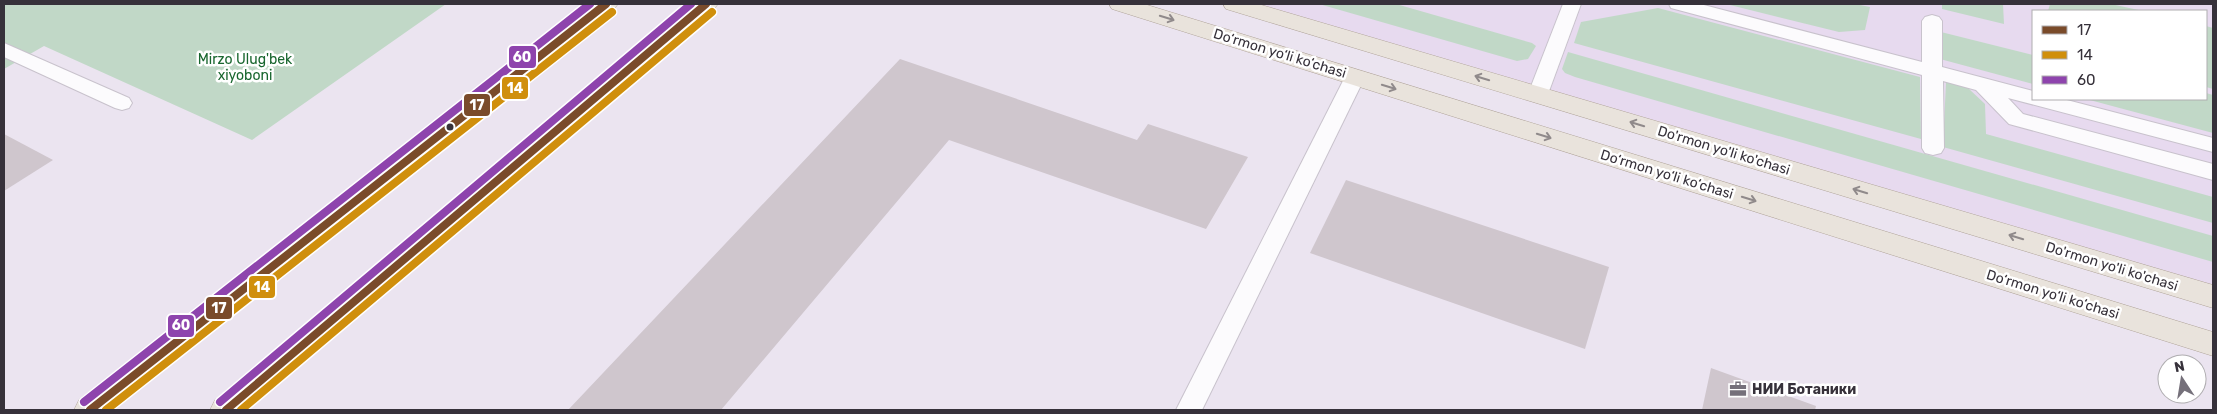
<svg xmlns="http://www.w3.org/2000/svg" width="2217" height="414" font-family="Rubik,sans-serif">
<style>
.built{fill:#e7daef;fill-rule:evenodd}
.green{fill:#c1d8c7}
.building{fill:#cfc6cd}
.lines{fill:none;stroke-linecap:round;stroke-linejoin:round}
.lane-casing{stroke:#c8c2cc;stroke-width:2}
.primary-casing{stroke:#afa398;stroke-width:1}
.lane{fill:#fcfbfd;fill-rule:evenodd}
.primary{fill:#e9e3dc;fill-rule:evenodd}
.bus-1-casing{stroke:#fff;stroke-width:11}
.bus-2-casing{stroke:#fff;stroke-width:11}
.bus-3-casing{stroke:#fff;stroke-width:11}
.bus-1{stroke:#7a4b2a;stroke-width:8}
.bus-2{stroke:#d08f0c;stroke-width:8}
.bus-3{stroke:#8e44ad;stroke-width:8}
.oneway{stroke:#908a8b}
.bus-dot{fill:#36313a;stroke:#fff;stroke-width:2}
.labels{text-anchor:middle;stroke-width:5;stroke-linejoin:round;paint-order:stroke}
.street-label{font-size:14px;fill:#36313a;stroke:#fff}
.park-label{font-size:14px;fill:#18662e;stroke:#fff}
.poi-label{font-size:14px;font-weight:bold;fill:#36313a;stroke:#fff;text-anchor:start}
.line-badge{stroke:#fff;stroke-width:2}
.badge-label{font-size:14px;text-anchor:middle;font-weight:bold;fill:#fff}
</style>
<rect width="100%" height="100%" fill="#ebe4f0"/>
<path class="built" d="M1234,4H2213V297L1538,94ZM2033,11H2206V99H2033Z"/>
<g class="green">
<polygon points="4,4 446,4 252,140 44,46 4,69"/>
<polygon points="1319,4 1396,4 1532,43 1536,46 1528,59 1517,61"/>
<polygon points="1726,4 1855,4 1870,7 1865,30 1839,32"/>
<polygon points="1942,4 2003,4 2004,24 1942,9"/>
<polygon points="2050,4 2111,4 2143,11 2048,11"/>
<polygon points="1658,8 1920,77 1921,139 1574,43 1581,22"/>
<polygon points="2206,26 2213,28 2213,89 2206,87"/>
<polygon points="1941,32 2033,55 2033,84 1940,59"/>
<polygon points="1568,52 2213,236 2213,262 1575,77 1565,73 1562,69"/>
<polygon points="1946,82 1968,88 1985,104 1986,134 2213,197 2213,223 1943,147"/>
<polygon points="2206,93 2213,95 2213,133 2086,99 2206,99"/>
</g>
<g class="building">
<polygon points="900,59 1137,140 1148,124 1248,157 1206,229 949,140 721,410 568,410"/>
<polygon points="4,134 53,160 4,191"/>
<polygon points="1346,180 1609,267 1585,349 1310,253"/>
<polygon points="1711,368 1816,406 1815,410 1702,410"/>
</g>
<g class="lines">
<g class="lane-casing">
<g id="lane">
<polygon points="1563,4 1581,4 1548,94 1545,99 1538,101 1531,99 1528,94"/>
<polygon points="1669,4 1700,4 1922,62 1922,21 1925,17 1932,15 1939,17 1942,21 1942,67 2033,91 2033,99 2063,99 2213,138 2213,152 2008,98 2023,114 2213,164 2213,180 2009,124 1976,90 1943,81 1944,148 1941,153 1933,155 1925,153 1922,148 1922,75 1671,8"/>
<polygon points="4,43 129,98 132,103 129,108 122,110 115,108 4,57"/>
<polygon points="1355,70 1362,72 1365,77 1202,410 1176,410 1345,77 1348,72"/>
</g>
</g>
<g class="primary-casing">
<g id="primary">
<polygon points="592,4 618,4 614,9 113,410 74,410 79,400"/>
<polygon points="692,4 718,4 714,9 248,410 210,410 215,400"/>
<polygon points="1109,4 1144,4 2213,332 2213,356 1112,9"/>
<polygon points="1223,4 1258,4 2213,285 2213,308 1226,9"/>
</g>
</g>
<use href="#lane" class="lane"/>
<use href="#primary" class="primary"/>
<g class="bus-1-casing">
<g id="bus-1">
<polyline points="90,410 606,4"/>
<polyline points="226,410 706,4"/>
</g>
</g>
<g class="bus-2-casing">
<g id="bus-2">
<polyline points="106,410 612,12"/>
<polyline points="241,410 712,12"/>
</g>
</g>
<g class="bus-3-casing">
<g id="bus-3">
<polyline points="84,402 590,4"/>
<polyline points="220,402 691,4"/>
</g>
</g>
<use href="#bus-1" class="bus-1"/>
<use href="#bus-2" class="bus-2"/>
<use href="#bus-3" class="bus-3"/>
</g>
<defs><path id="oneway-shaft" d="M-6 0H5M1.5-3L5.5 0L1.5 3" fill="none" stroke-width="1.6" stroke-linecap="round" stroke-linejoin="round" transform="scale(1.25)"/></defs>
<g class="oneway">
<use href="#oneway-shaft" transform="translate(1167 18) rotate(17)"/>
<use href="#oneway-shaft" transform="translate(1482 78) rotate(-163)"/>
<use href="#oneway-shaft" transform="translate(1389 87) rotate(17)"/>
<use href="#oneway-shaft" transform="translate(1637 124) rotate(-163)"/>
<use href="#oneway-shaft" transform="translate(1544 136) rotate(17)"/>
<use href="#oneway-shaft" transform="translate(1860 191) rotate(-163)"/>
<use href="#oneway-shaft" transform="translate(1749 199) rotate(17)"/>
<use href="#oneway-shaft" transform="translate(2016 237) rotate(-163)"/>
</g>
<defs>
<g id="office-bare" transform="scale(1.35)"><path d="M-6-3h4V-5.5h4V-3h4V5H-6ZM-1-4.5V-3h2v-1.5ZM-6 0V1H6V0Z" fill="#75707a" stroke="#fff" stroke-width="2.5" paint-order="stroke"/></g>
</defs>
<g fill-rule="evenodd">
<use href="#office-bare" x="1738" y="389"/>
</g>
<circle class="bus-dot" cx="450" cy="127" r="4.5"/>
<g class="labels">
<g class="street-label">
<text transform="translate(1280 53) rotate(17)" y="5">Do‘rmon yo‘li ko‘chasi</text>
<text transform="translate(1724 150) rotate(17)" y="5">Do'rmon yo'li ko'chasi</text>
<text transform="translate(1667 174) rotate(17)" y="5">Do‘rmon yo‘li ko‘chasi</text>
<text transform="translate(2112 266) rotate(17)" y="5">Do'rmon yo'li ko'chasi</text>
<text transform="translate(2053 294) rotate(17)" y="5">Do‘rmon yo‘li ko‘chasi</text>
</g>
<g class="park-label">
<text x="245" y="64">Mirzo Ulug'bek<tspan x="245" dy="16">xiyoboni</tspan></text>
</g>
<g class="poi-label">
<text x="1752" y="394">НИИ Ботаники</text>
</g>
</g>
<g class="line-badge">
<rect x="508" y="45" width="29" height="24" rx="5" fill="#8e44ad"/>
<rect x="501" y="76" width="28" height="24" rx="5" fill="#d08f0c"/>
<rect x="463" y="93" width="28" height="24" rx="5" fill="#7a4b2a"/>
<rect x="248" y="275" width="28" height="24" rx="5" fill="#d08f0c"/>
<rect x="205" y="296" width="28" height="24" rx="5" fill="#7a4b2a"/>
<rect x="167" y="314" width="28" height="24" rx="5" fill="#8e44ad"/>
</g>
<g class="badge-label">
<text x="522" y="62">60</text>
<text x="515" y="93">14</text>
<text x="477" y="110">17</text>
<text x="262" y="292">14</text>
<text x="219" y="313">17</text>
<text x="181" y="330">60</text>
</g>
<rect width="2217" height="414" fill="none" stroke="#36313a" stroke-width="10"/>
<rect x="2032" y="10" width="175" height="90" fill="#ffffff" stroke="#afadb0"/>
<rect x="2042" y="26" width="25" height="8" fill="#7a4b2a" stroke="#afadb0"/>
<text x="2077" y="35" font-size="15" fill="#36313a">17</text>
<rect x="2042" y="51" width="25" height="8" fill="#d08f0c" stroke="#afadb0"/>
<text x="2077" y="60" font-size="15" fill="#36313a">14</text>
<rect x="2042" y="76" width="25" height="8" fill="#8e44ad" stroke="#afadb0"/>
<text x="2077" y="85" font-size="15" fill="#36313a">60</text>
<g transform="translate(2182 379) rotate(348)"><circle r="24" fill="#ffffff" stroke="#afadb0"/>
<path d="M0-4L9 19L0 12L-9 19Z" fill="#75707a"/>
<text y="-8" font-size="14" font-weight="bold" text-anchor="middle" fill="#36313a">N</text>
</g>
</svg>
